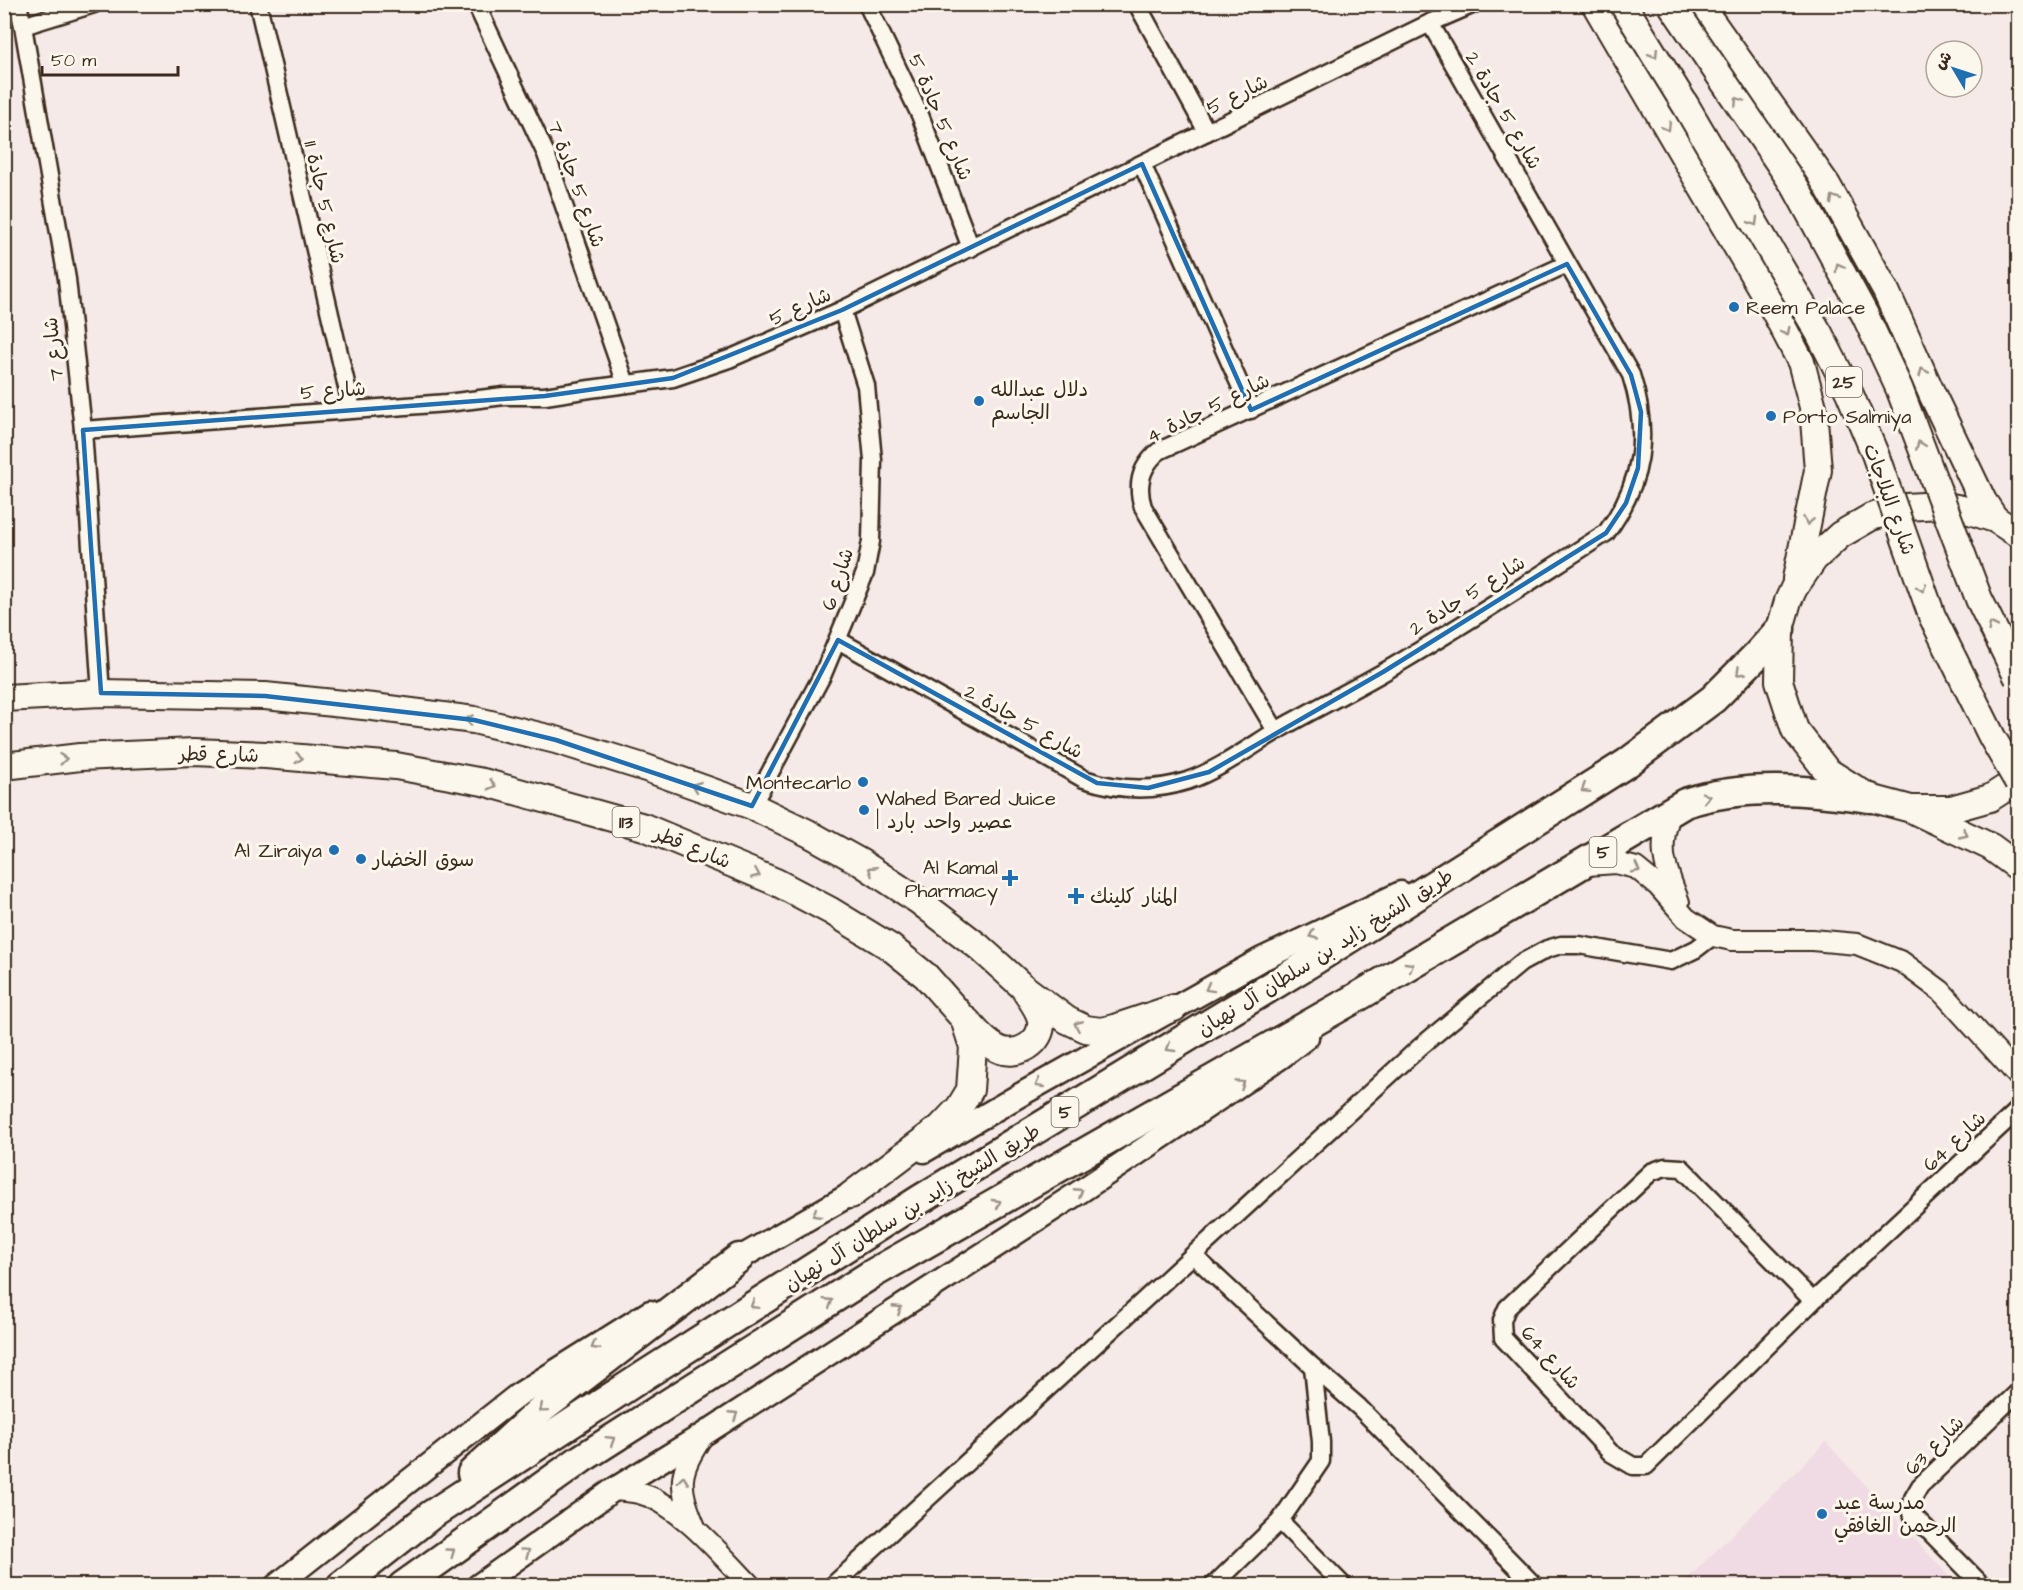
<svg xmlns="http://www.w3.org/2000/svg" width="2023" height="1590" font-family="'Architects Daughter','Playpen Sans Arabic',sans-serif">
<style>
.built{fill:#f0dae3}
.lines{fill:none;stroke-linecap:round;stroke-linejoin:round}
.minor-casing{stroke:#3b2a1e;stroke-width:21}
.tertiary-casing{stroke:#3b2a1e;stroke-width:24}
.secondary-casing{stroke:#3b2a1e;stroke-width:27}
.primary-casing{stroke:#3b2a1e;stroke-width:30}
.motorway-casing{stroke:#3b2a1e;stroke-width:33}
.minor{stroke:#fbf7ec;stroke-width:16}
.tertiary{stroke:#fbf7ec;stroke-width:20}
.secondary{stroke:#fbf7ec;stroke-width:22}
.primary{stroke:#fbf7ec;stroke-width:26}
.motorway{stroke:#fbf7ec;stroke-width:28}
.primary-bridge-casing{stroke:#3b2a1e;stroke-width:30;stroke-linecap:butt}
.primary-bridge{stroke:#fbf7ec;stroke-width:26}
.oneway{stroke:#9b9085}
.marked{fill:none;stroke:#1f6fb2;stroke-width:4.5;stroke-linejoin:round}
.poi-dot{fill:#1f6fb2;stroke:#fbf7ec;stroke-width:2}
.labels{text-anchor:middle;stroke-width:6;stroke-linejoin:round;paint-order:stroke}
.shield{fill:#fbf7ec;stroke:#75685c;stroke-width:1.5}
.shield-label{font-size:18px;font-weight:bold;fill:#3b2a1e}
.street-label{font-size:20px;fill:#3b2a1e;stroke:#fbf7ec}
.poi-label{font-size:20px;fill:#3b2a1e;stroke:#fbf7ec;text-anchor:start}
</style>
<rect width="100%" height="100%" fill="#f6eae8"/>
<filter id="ink" filterUnits="userSpaceOnUse"><feTurbulence type="fractalNoise" baseFrequency=".0167" numOctaves="2"/><feDisplacementMap in="SourceGraphic" scale="12" xChannelSelector="R" yChannelSelector="G"/><feConvolveMatrix kernelMatrix="1 2 1 2 8 2 1 2 1" color-interpolation-filters="sRGB"/></filter>
<g filter="url(#ink)">
<polygon class="built" points="1826,1442 1957,1585 1681,1585"/>
<g class="lines">
<g class="minor-casing">
<g id="minor">
<polyline points="18,4 23,26 67,279 83,430 101,693"/>
<polyline points="258,4 352,409"/>
<polyline points="476,4 546,154 626,384"/>
<polyline points="867,4 920,115 971,248"/>
<polyline points="1137,4 1207,132"/>
<polyline points="23,26 94,4"/>
<polyline points="1142,164 1251,410"/>
<polyline points="83,430 447,403 504,396 545,396 590,389 673,378 729,359 842,310 1430,23 1474,4"/>
<path d="M838,640L1084,779C1117,790 1153,792 1187,781C1224,768 1256,742 1290,723C1321,706 1352,690 1382,673C1458,629 1532,580 1606,533C1643,483 1650,434 1631,375L1430,23"/>
<path d="M1276,731L1143,507C1136,485 1141,466 1159,451L1567,264"/>
<polyline points="752,806 823,674 865,573 871,541 873,460 866,386 842,310"/>
<polyline points="1193,1255 1313,1367 1359,1407 1535,1586"/>
<polyline points="1813,1301 1682,1168 1665,1167 1651,1172 1507,1308 1502,1320 1503,1338 1611,1453 1633,1466 1646,1466 1813,1301 2018,1110"/>
<polyline points="1280,1521 1344,1586"/>
<polyline points="832,1586 1420,1047 1521,963 1547,949 1561,945 1579,945 1671,961 1696,949 1713,936"/>
<polyline points="1213,1586 1280,1521 1321,1461 1321,1442 1313,1367"/>
<polyline points="1983,1586 1911,1513 1913,1498 1920,1486 2018,1392"/>
</g>
</g>
<g class="tertiary-casing">
<g id="tertiary">
<path d="M1672,810C1656,849 1665,866 1679,902"/>
<polyline points="1587,865 1616,863 1636,868 1658,886 1686,918 1713,936 1732,940 1812,940 1857,944 1902,962 1941,991 2018,1076"/>
<path d="M613,1490C623,1491 635,1491 645,1495C680,1506 725,1559 751,1586"/>
<path d="M695,1527C677,1484 678,1473 704,1434"/>
</g>
</g>
<g class="secondary-casing">
<g id="secondary">
<polyline points="924,1151 1020,1095 1260,960 1401,893"/>
<polyline points="724,1267 865,1186"/>
<polyline points="276,1586 518,1395 650,1312"/>
<polyline points="478,1586 613,1490 704,1434 1081,1191 1281,1057 1307,1037"/>
</g>
</g>
<g class="primary-casing">
<g id="primary">
<polyline points="1595,4 1775,312 1801,362 1813,407 1818,470 1796,579"/>
<polyline points="1699,4 1827,185 1886,291 1932,394 1983,501 1995,519"/>
<polyline points="2018,534 1995,519 1967,510 1941,505 1905,507 1871,517 1840,535 1814,559 1794,588 1788,601 1780,629 1779,681 1795,730 1827,771 1870,798 1911,809 1951,809 1990,798 2018,780"/>
<polyline points="4,698 101,693 265,696 373,707 474,720 556,740 646,768 752,806 808,833 860,862 919,901 979,947 1023,987 1067,1020 1086,1029 1101,1031 1114,1028 1174,1008"/>
<polyline points="4,766 80,757 194,752 266,755 396,766 483,782 644,827 776,882 831,911 890,947 926,976 964,1019 973,1047 970,1090 959,1108 941,1127 851,1195"/>
<polyline points="1917,812 1991,847 2018,867"/>
<path d="M967,1021C976,1031 985,1043 998,1049C1017,1058 1043,1043 1041,1021C1040,1011 1032,1001 1026,992"/>
</g>
</g>
<g class="motorway-casing">
<g id="motorway">
<polyline points="472,1473 543,1408 739,1258"/>
<polyline points="341,1586 431,1515 645,1375 921,1199 1313,961 1627,763 1713,699 1758,654 1780,629"/>
<path d="M403,1586L581,1459L872,1274L1359,996L1685,803C1746,783 1809,790 1870,798"/>
</g>
</g>
<use href="#minor" class="minor"/>
<use href="#tertiary" class="tertiary"/>
<use href="#secondary" class="secondary"/>
<use href="#primary" class="primary"/>
<use href="#motorway" class="motorway"/>
<g class="primary-bridge-casing">
<g id="primary-bridge">
<polyline points="1623,4 1686,106 1819,333 1849,392 1875,454 1932,616 1992,737 2018,782"/>
<polyline points="1671,4 1796,188 1865,315 1899,388 1979,599 2018,678"/>
</g>
</g>
<use href="#primary-bridge" class="primary-bridge"/>
</g>
<defs><path id="oneway-chevron" d="M-2-3.5L2.5 0L-2 3.5" fill="none" stroke-width="1.6" stroke-linecap="round" stroke-linejoin="round" transform="scale(1.5)"/></defs>
<g class="oneway">
<use href="#oneway-chevron" transform="translate(1654 54) rotate(58)"/>
<use href="#oneway-chevron" transform="translate(1738 101) rotate(-124)"/>
<use href="#oneway-chevron" transform="translate(1667 127) rotate(60)"/>
<use href="#oneway-chevron" transform="translate(1834 199) rotate(-120)"/>
<use href="#oneway-chevron" transform="translate(1754 222) rotate(60)"/>
<use href="#oneway-chevron" transform="translate(1839 267) rotate(-119)"/>
<use href="#oneway-chevron" transform="translate(1786 332) rotate(63)"/>
<use href="#oneway-chevron" transform="translate(1923 372) rotate(-114)"/>
<use href="#oneway-chevron" transform="translate(1920 445) rotate(-111)"/>
<use href="#oneway-chevron" transform="translate(1808 521) rotate(102)"/>
<use href="#oneway-chevron" transform="translate(1922 588) rotate(71)"/>
<use href="#oneway-chevron" transform="translate(1992 626) rotate(-116)"/>
<use href="#oneway-chevron" transform="translate(1740 672) rotate(136)"/>
<use href="#oneway-chevron" transform="translate(469 720) rotate(-171)"/>
<use href="#oneway-chevron" transform="translate(299 758) rotate(5)"/>
<use href="#oneway-chevron" transform="translate(63 759) rotate(-6)"/>
<use href="#oneway-chevron" transform="translate(492 785) rotate(15)"/>
<use href="#oneway-chevron" transform="translate(696 786) rotate(-160)"/>
<use href="#oneway-chevron" transform="translate(1585 789) rotate(148)"/>
<use href="#oneway-chevron" transform="translate(1706 797) rotate(-12)"/>
<use href="#oneway-chevron" transform="translate(1964 834) rotate(25)"/>
<use href="#oneway-chevron" transform="translate(1636 869) rotate(27)"/>
<use href="#oneway-chevron" transform="translate(872 870) rotate(-147)"/>
<use href="#oneway-chevron" transform="translate(756 874) rotate(23)"/>
<use href="#oneway-chevron" transform="translate(1313 935) rotate(155)"/>
<use href="#oneway-chevron" transform="translate(1410 966) rotate(-30)"/>
<use href="#oneway-chevron" transform="translate(1209 988) rotate(151)"/>
<use href="#oneway-chevron" transform="translate(1078 1025) rotate(-157)"/>
<use href="#oneway-chevron" transform="translate(1170 1048) rotate(149)"/>
<use href="#oneway-chevron" transform="translate(1039 1084) rotate(151)"/>
<use href="#oneway-chevron" transform="translate(1241 1084) rotate(-34)"/>
<use href="#oneway-chevron" transform="translate(1079 1192) rotate(-33)"/>
<use href="#oneway-chevron" transform="translate(997 1203) rotate(-30)"/>
<use href="#oneway-chevron" transform="translate(816 1214) rotate(150)"/>
<use href="#oneway-chevron" transform="translate(829 1302) rotate(-32)"/>
<use href="#oneway-chevron" transform="translate(754 1305) rotate(148)"/>
<use href="#oneway-chevron" transform="translate(898 1309) rotate(-33)"/>
<use href="#oneway-chevron" transform="translate(595 1346) rotate(149)"/>
<use href="#oneway-chevron" transform="translate(543 1409) rotate(140)"/>
<use href="#oneway-chevron" transform="translate(734 1415) rotate(-33)"/>
<use href="#oneway-chevron" transform="translate(611 1440) rotate(-32)"/>
<use href="#oneway-chevron" transform="translate(683 1480) rotate(-83)"/>
<use href="#oneway-chevron" transform="translate(451 1552) rotate(-36)"/>
<use href="#oneway-chevron" transform="translate(526 1552) rotate(-35)"/>
</g>
</g>
<path class="marked" d="M1142,164L1251,410L1567,264L1631,375L1641,412L1638,468L1626,503L1606,533L1383,672L1209,772L1148,788L1097,783L838,640L752,806L556,740L474,720L265,696L101,693L83,430L545,396L673,378L842,310Z"/>
<g class="poi-dot">
<circle cx="1734" cy="307" r="6"/>
<circle cx="979" cy="401" r="6"/>
<circle cx="1771" cy="416" r="6"/>
<circle cx="863" cy="782" r="6"/>
<circle cx="864" cy="810" r="6"/>
<circle cx="334" cy="850" r="6"/>
<circle cx="361" cy="859" r="6"/>
<path d="M1007 869h6v6h6v6h-6v6h-6v-6h-6v-6h6z"/>
<path d="M1073 887h6v6h6v6h-6v6h-6v-6h-6v-6h6z"/>
<circle cx="1822" cy="1514" r="6"/>
</g>
<g class="labels">
<g class="shield">
<rect x="1826" y="367" width="36" height="30" rx="4.5"/>
<rect x="612.5" y="807" width="27" height="30" rx="4.5"/>
<rect x="1589.5" y="837" width="27" height="30" rx="4.5"/>
<rect x="1051.5" y="1097" width="27" height="30" rx="4.5"/>
</g>
<g class="shield-label">
<text x="1844" y="388">25</text>
<text x="626" y="828">113</text>
<text x="1603" y="858">5</text>
<text x="1065" y="1118">5</text>
</g>
<g class="street-label">
<text transform="translate(1237 94) rotate(-26)" y="7">شارع 5</text>
<text transform="translate(1504 110) rotate(60)" y="7">شارع 5 جادة 2</text>
<text transform="translate(941 117) rotate(67)" y="7">شارع 5 جادة 5</text>
<text transform="translate(577 184) rotate(70)" y="7">شارع 5 جادة 7</text>
<text transform="translate(325 202) rotate(77)" y="7">شارع 5 جادة 11</text>
<text transform="translate(800 306) rotate(-24)" y="7">شارع 5</text>
<text transform="translate(53 349) rotate(-96)" y="7">شارع 7</text>
<text transform="translate(333 390) rotate(-4)" y="7">شارع 5</text>
<text transform="translate(1208 408) rotate(-26)" y="7">شارع 5 جادة 4</text>
<text transform="translate(1890 499) rotate(70)" y="7">شارع البلاجات</text>
<text transform="translate(837 579) rotate(-72)" y="7">شارع 6</text>
<text transform="translate(1467 595) rotate(-32)" y="7">شارع 5 جادة 2</text>
<text transform="translate(1024 721) rotate(29)" y="7">شارع 5 جادة 2</text>
<text transform="translate(219 754) rotate(1)" y="7">شارع قطر</text>
<text transform="translate(693 847) rotate(22)" y="7">شارع قطر</text>
<text transform="translate(1325 952) rotate(-32)" y="7">طريق الشيخ زايد بن سلطان آل نهيان</text>
<text transform="translate(1954 1141) rotate(-43)" y="7">شارع 64</text>
<text transform="translate(912 1207) rotate(-32)" y="7">طريق الشيخ زايد بن سلطان آل نهيان</text>
<text transform="translate(1551 1357) rotate(48)" y="7">شارع 64</text>
<text transform="translate(1934 1445) rotate(-45)" y="7">شارع 63</text>
</g>
<g class="poi-label">
<text x="1746" y="314">Reem Palace</text>
<text x="991" y="396">دلال عبدالله<tspan x="991" dy="23">الجاسم</tspan></text>
<text x="1783" y="423">Porto Salmiya</text>
<text x="851" y="789" text-anchor="end">Montecarlo</text>
<text x="876" y="805">Wahed Bared Juice<tspan x="876" dy="23">| عصير واحد بارد</tspan></text>
<text x="322" y="857" text-anchor="end">Al Ziraiya</text>
<text x="373" y="866">سوق الخضار</text>
<text x="998" y="874" text-anchor="end">Al Kamal<tspan x="998" dy="23">Pharmacy</tspan></text>
<text x="1090" y="903">المنار كلينك</text>
<text x="1834" y="1509">مدرسة عبد<tspan x="1834" dy="23">الرحمن الغافقي</tspan></text>
</g>
</g>
<rect width="2023" height="1590" fill="none" stroke="#fbf7ec" stroke-width="24"/>
<rect x="12" y="12" width="1999" height="1566" fill="none" stroke="#3b2a1e" stroke-width="2" filter="url(#ink)"/>
<g transform="translate(1954 69) rotate(309)"><circle r="28" fill="#fbf7ec" stroke="#aea59a" stroke-width="1.5"/>
<path d="M0-4.5L10 22L0 15L-10 22Z" fill="#1f6fb2"/>
<text y="-9" font-size="16" font-weight="bold" text-anchor="middle" fill="#3b2a1e">ش</text>
</g>
<path d="M42 66v9h136v-9" fill="none" stroke="#3b2a1e" stroke-width="3"/>
<text x="51" y="66" font-size="18" fill="#3b2a1e" stroke="#fbf7ec" stroke-width="4.5" paint-order="stroke">50 m</text>
</svg>
